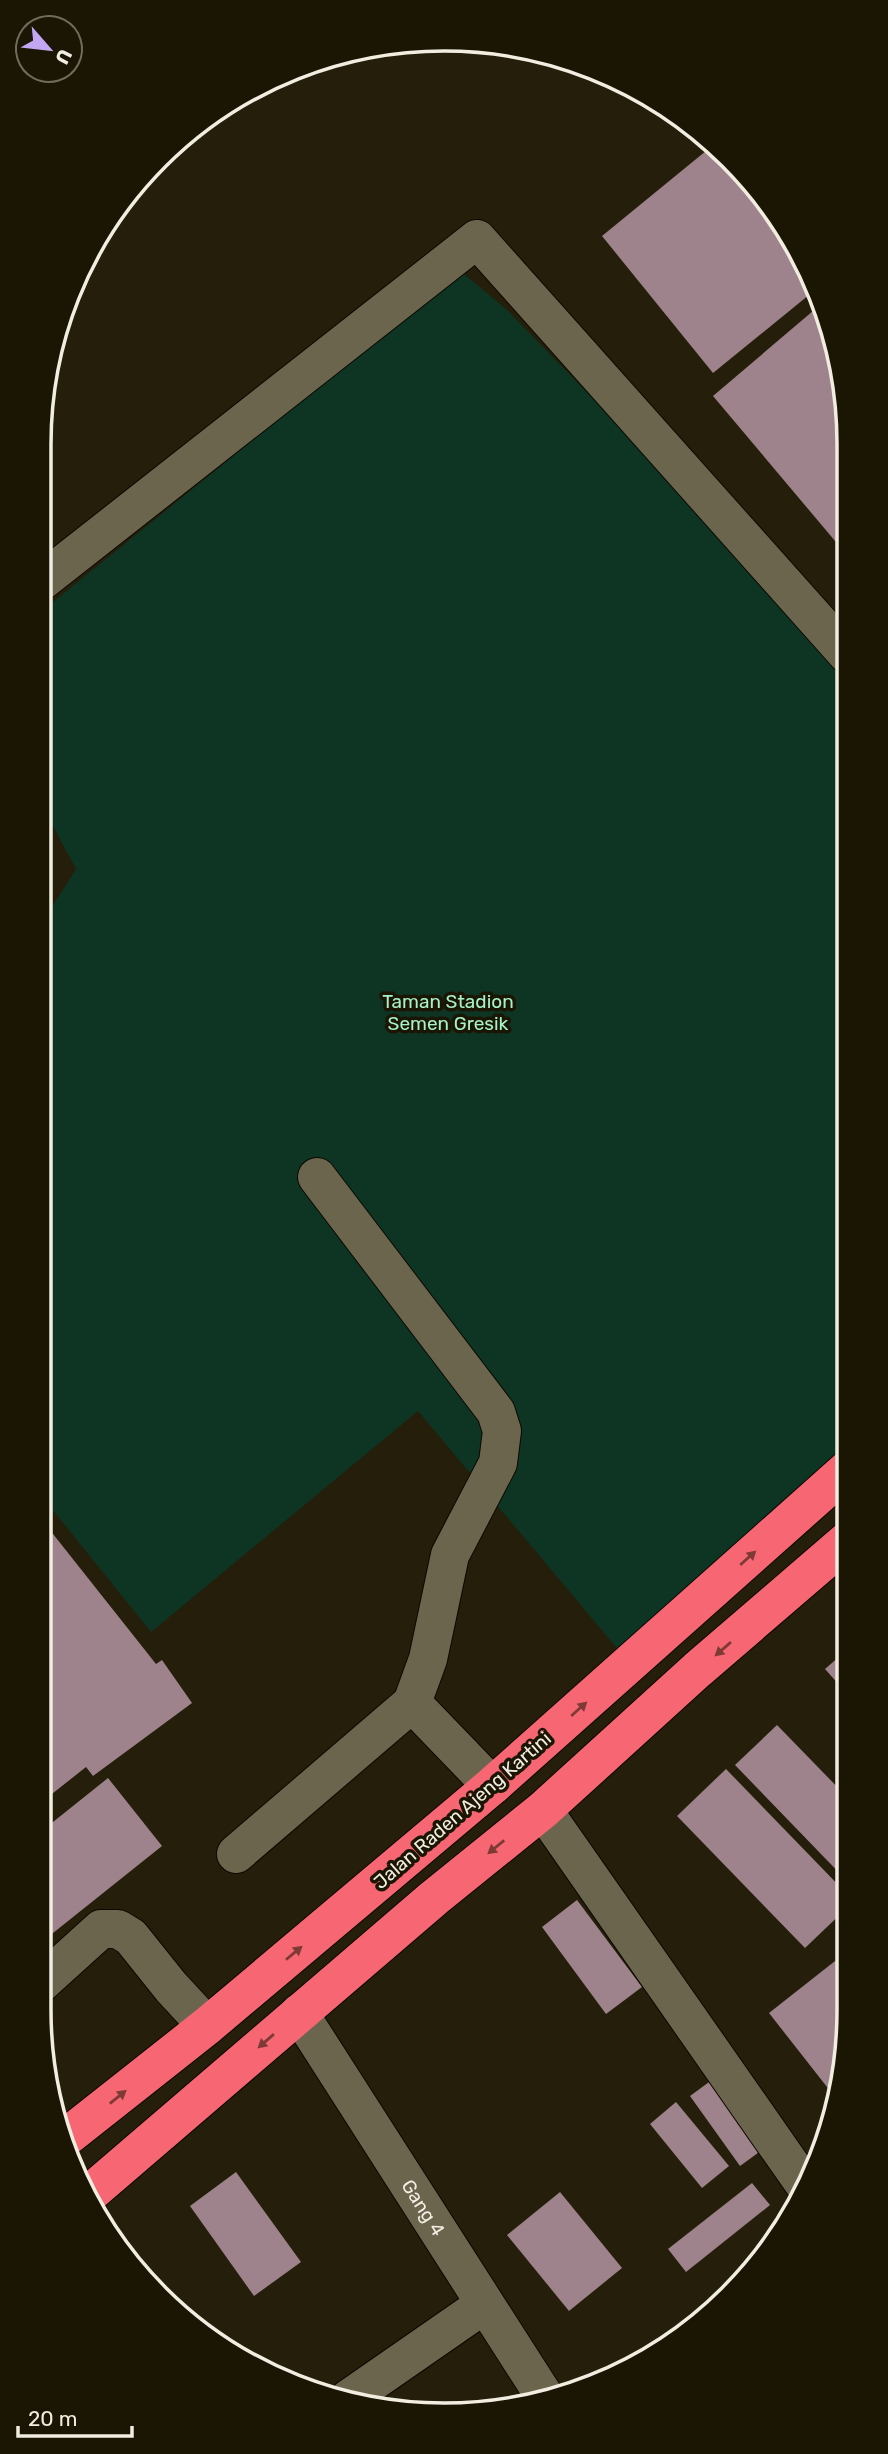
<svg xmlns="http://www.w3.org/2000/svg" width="888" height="2454" font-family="Rubik,sans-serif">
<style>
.green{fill:#0e3524}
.building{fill:#9e838c}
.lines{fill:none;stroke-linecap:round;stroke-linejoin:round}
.minor-casing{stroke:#0d0800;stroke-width:40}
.highway-casing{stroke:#0d0800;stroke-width:40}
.minor{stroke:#6c654e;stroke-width:38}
.highway{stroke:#f76773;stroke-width:38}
.oneway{fill:#7e3a35}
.labels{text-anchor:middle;stroke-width:7;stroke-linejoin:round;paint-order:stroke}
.park-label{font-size:19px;fill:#a6f2ca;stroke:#1b1503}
.street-label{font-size:19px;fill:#f1ede0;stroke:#1b1503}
.rim{fill:none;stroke:#f1ede0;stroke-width:3.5}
</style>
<rect width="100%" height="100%" fill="#241e0a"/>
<polygon class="green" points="464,274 506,309 847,660 848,1465 626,1659 418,1411 151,1632 39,1493 39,927 76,869 39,800 38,625 53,602 421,304"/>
<g class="building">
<polygon points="712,146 749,176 808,265 815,290 713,373 602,236"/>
<polygon points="820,305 846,391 846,554 713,396"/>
<polygon points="38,1515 156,1664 162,1660 192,1703 93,1776 86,1767 38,1805"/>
<polygon points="849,1597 849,1620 838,1605"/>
<polygon points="849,1648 849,1696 825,1669"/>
<polygon points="777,1725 849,1799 849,1883 735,1765"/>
<polygon points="726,1769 849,1896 849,1906 805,1948 677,1816"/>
<polygon points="108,1778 162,1846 38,1945 38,1834"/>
<polygon points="577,1900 642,1987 606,2014 542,1927"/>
<polygon points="849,1950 850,2010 838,2101 769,2013"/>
<polygon points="720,2074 770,2144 740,2166 690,2096"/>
<polygon points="676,2102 729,2166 702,2188 650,2124"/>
<polygon points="236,2172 301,2262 254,2296 190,2206"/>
<polygon points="752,2183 770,2205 686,2272 668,2249"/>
<polygon points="560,2192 622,2268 569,2311 507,2235"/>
</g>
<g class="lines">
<g class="minor-casing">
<g id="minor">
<polyline points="38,584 477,239 847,654"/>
<polyline points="317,1177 496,1412 502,1431 498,1463 450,1555 428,1659 412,1703"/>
<polyline points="543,1810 804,2184"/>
<polyline points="236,1854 412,1703 492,1786"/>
<polyline points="38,1986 101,1929 118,1929 131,1937 171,1987 207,2026"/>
<path id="s1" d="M299,2013L548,2402"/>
<polyline points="348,2399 485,2304"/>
</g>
</g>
<g class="highway-casing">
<g id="highway">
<polyline points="64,2139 207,2026 492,1786 848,1469"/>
<polyline points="88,2195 434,1898 543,1810 697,1670 848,1540"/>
</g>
</g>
<use href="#minor" class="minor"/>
<use href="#highway" class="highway"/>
</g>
<defs><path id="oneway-solid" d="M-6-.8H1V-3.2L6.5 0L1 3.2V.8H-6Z" transform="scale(1.75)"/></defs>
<g class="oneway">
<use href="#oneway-solid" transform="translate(748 1558) rotate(-42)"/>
<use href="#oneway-solid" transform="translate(723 1649) rotate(139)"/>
<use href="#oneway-solid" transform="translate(579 1709) rotate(-42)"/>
<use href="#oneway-solid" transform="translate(496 1847) rotate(141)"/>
<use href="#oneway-solid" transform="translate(294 1953) rotate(-40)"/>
<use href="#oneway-solid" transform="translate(266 2041) rotate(139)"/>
<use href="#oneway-solid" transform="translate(118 2097) rotate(-39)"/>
</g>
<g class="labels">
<g class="park-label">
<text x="448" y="1008">Taman Stadion<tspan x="448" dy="22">Semen Gresik</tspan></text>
</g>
<g class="street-label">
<text transform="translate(462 1810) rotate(-41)" y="7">Jalan Raden Ajeng Kartini</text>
<text dy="7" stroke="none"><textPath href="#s1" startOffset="231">Gang 4</textPath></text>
</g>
</g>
<path d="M0 0H888V2454H0ZM444 51H444A393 393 0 0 1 837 444V2010A393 393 0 0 1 444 2403H444A393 393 0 0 1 51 2010V444A393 393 0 0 1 444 51Z" fill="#1b1503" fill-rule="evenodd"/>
<path class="rim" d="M444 51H444A393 393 0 0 1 837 444V2010A393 393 0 0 1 444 2403H444A393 393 0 0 1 51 2010V444A393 393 0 0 1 444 51Z"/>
<g transform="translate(49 49) rotate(118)"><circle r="33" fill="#1b1503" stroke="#716b5b" stroke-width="2"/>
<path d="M0-5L12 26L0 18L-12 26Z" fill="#c3a7f2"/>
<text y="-10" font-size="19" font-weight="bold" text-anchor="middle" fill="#f1ede0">U</text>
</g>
<path d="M18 2426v10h114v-10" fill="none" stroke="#f1ede0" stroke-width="3.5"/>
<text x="28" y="2426" font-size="21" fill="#f1ede0" stroke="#1b1503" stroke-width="5" paint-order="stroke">20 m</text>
</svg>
